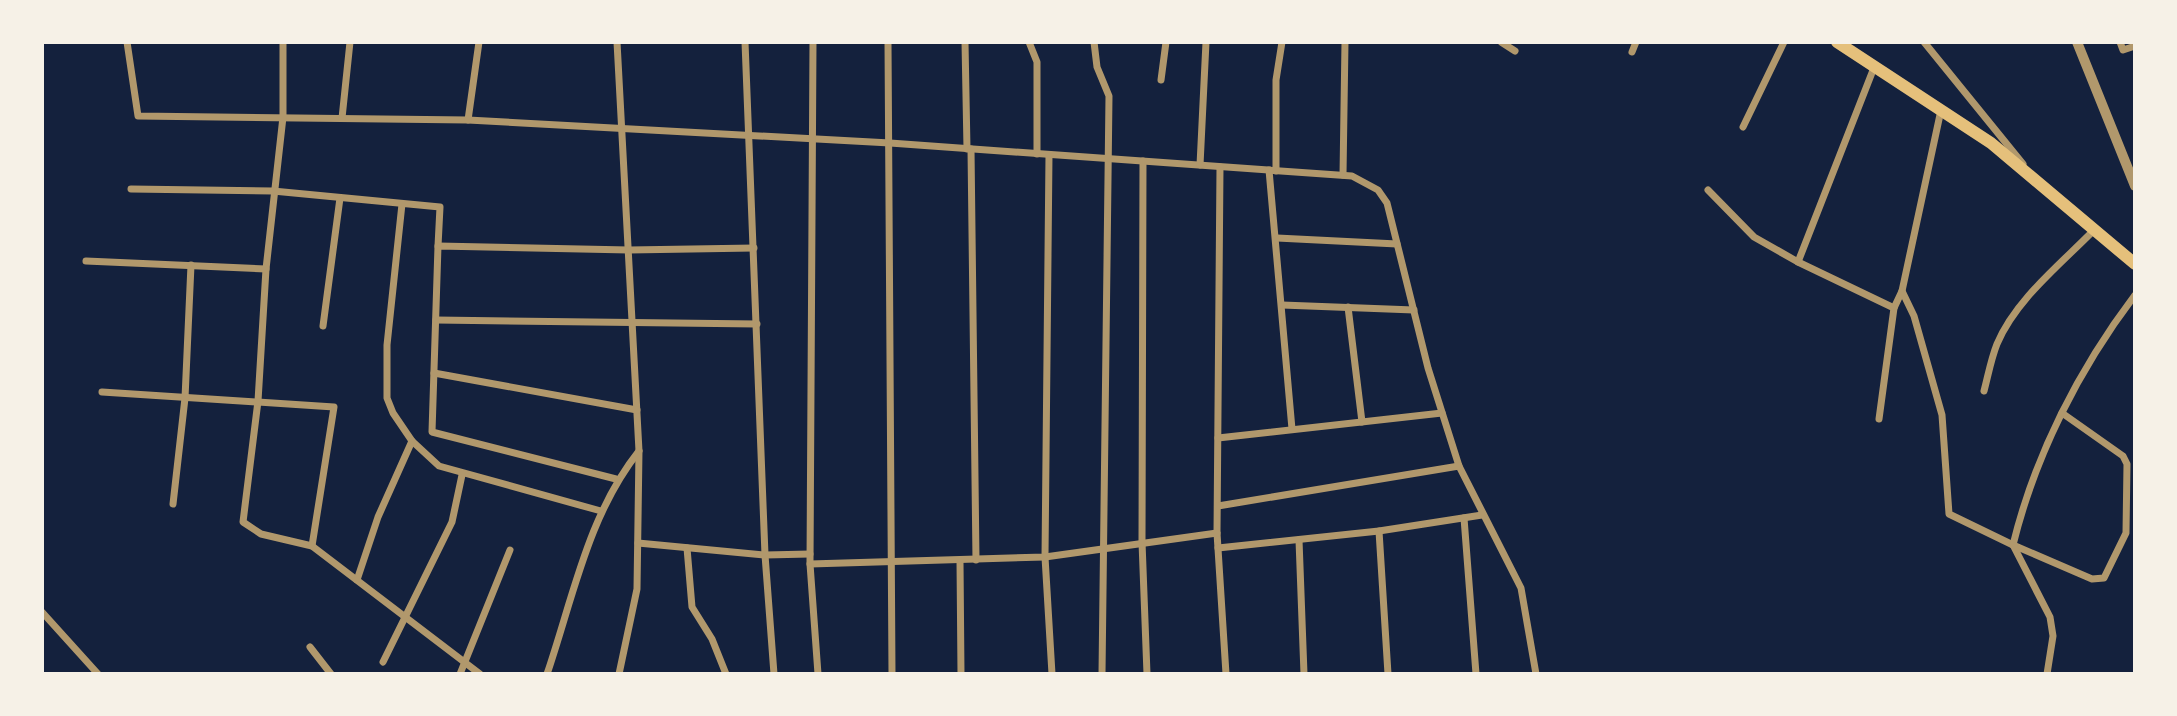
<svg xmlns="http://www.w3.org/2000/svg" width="2177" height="716" font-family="Spectral,serif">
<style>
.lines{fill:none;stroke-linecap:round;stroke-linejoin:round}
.minor{stroke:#b1986c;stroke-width:7}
.tertiary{stroke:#b1986c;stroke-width:10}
.primary{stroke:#e5c07b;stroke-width:12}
</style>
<rect width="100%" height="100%" fill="#14213d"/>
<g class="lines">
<g class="minor">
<polyline points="127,42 138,116 468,120 890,143 1352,176 1378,190 1387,203 1428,368 1459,466 1521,588 1536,674"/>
<polyline points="283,42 283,117 266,269 258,401 243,522 261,534 312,546 480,674"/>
<polyline points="617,42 639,451 637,589 619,674"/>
<polyline points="745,42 765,555 774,674"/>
<polyline points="813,42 810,564 818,674"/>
<polyline points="888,42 892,674"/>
<polyline points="965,42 967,149"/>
<polyline points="1029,42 1037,62 1037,154"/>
<polyline points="1094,42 1097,67 1109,96 1102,674"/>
<polyline points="1501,42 1515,51"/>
<polyline points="1924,42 2023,164"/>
<polyline points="2120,42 2123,50 2135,46"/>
<polyline points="1632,52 1636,42"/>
<polyline points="1161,80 1166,42"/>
<polyline points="1941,110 1902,291 1914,316 1942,415 1949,514 2013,545 2092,579 2104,578 2126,533 2127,464 2123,456 2062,413"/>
<polyline points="342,118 350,42"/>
<polyline points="468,120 479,42"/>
<polyline points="1743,127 1784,42"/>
<polyline points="971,149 976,560"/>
<polyline points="1049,155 1045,557 1052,674"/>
<polyline points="1143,161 1142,542 1147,674"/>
<polyline points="1200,165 1206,42"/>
<polyline points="1220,167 1217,533 1226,674"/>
<polyline points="1269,170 1292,429"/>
<polyline points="1276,171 1276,80 1282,42"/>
<polyline points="1343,175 1345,42"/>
<polyline points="131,189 273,191 440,207 438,246"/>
<polyline points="1708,190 1754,237 1798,262 1894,308"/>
<polyline points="402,204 387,345 387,398 393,413 412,441 439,466 601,511"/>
<polyline points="1277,238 1397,244"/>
<polyline points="86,261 266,269"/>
<polyline points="1798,262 1875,65"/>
<polyline points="1282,305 1414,310"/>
<polyline points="1348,307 1362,422"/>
<polyline points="436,320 757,324"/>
<polyline points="323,326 340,198"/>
<polyline points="434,373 637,410"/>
<path d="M1984,391C1988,376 1991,359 1997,344C2016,299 2061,264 2095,229"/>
<polyline points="102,392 334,407 312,546"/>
<polyline points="1879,419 1894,308 1902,291"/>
<polyline points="1218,438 1442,413"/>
<polyline points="616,479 432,432 438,246 629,250 754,248"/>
<polyline points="173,504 185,398 191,265"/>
<polyline points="1218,506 1459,466"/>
<polyline points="1464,518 1476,674"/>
<polyline points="1379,531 1388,674"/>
<polyline points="1299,540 1304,674"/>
<polyline points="638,543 765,555 810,554"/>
<polyline points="687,548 692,607 712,639 726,674"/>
<polyline points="1218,548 1379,531 1482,515"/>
<polyline points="960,561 961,674"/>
<polyline points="810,564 1045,557 1217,533"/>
<polyline points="357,580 378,517 412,441"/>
<polyline points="42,612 98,674"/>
<polyline points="310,647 331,674"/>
<polyline points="383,662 452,522 462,475"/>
<polyline points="460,674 510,550"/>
<path d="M547,674C573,598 588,515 639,451"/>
<path d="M2047,674L2053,636L2050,617L2013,545C2035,455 2079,369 2135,295"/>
</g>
<polyline class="tertiary" points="2077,42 2135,186"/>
<polyline class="primary" points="1837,42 1991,143 2135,264"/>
</g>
<rect width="2177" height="716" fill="none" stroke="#f6f1e7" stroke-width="88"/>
</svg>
